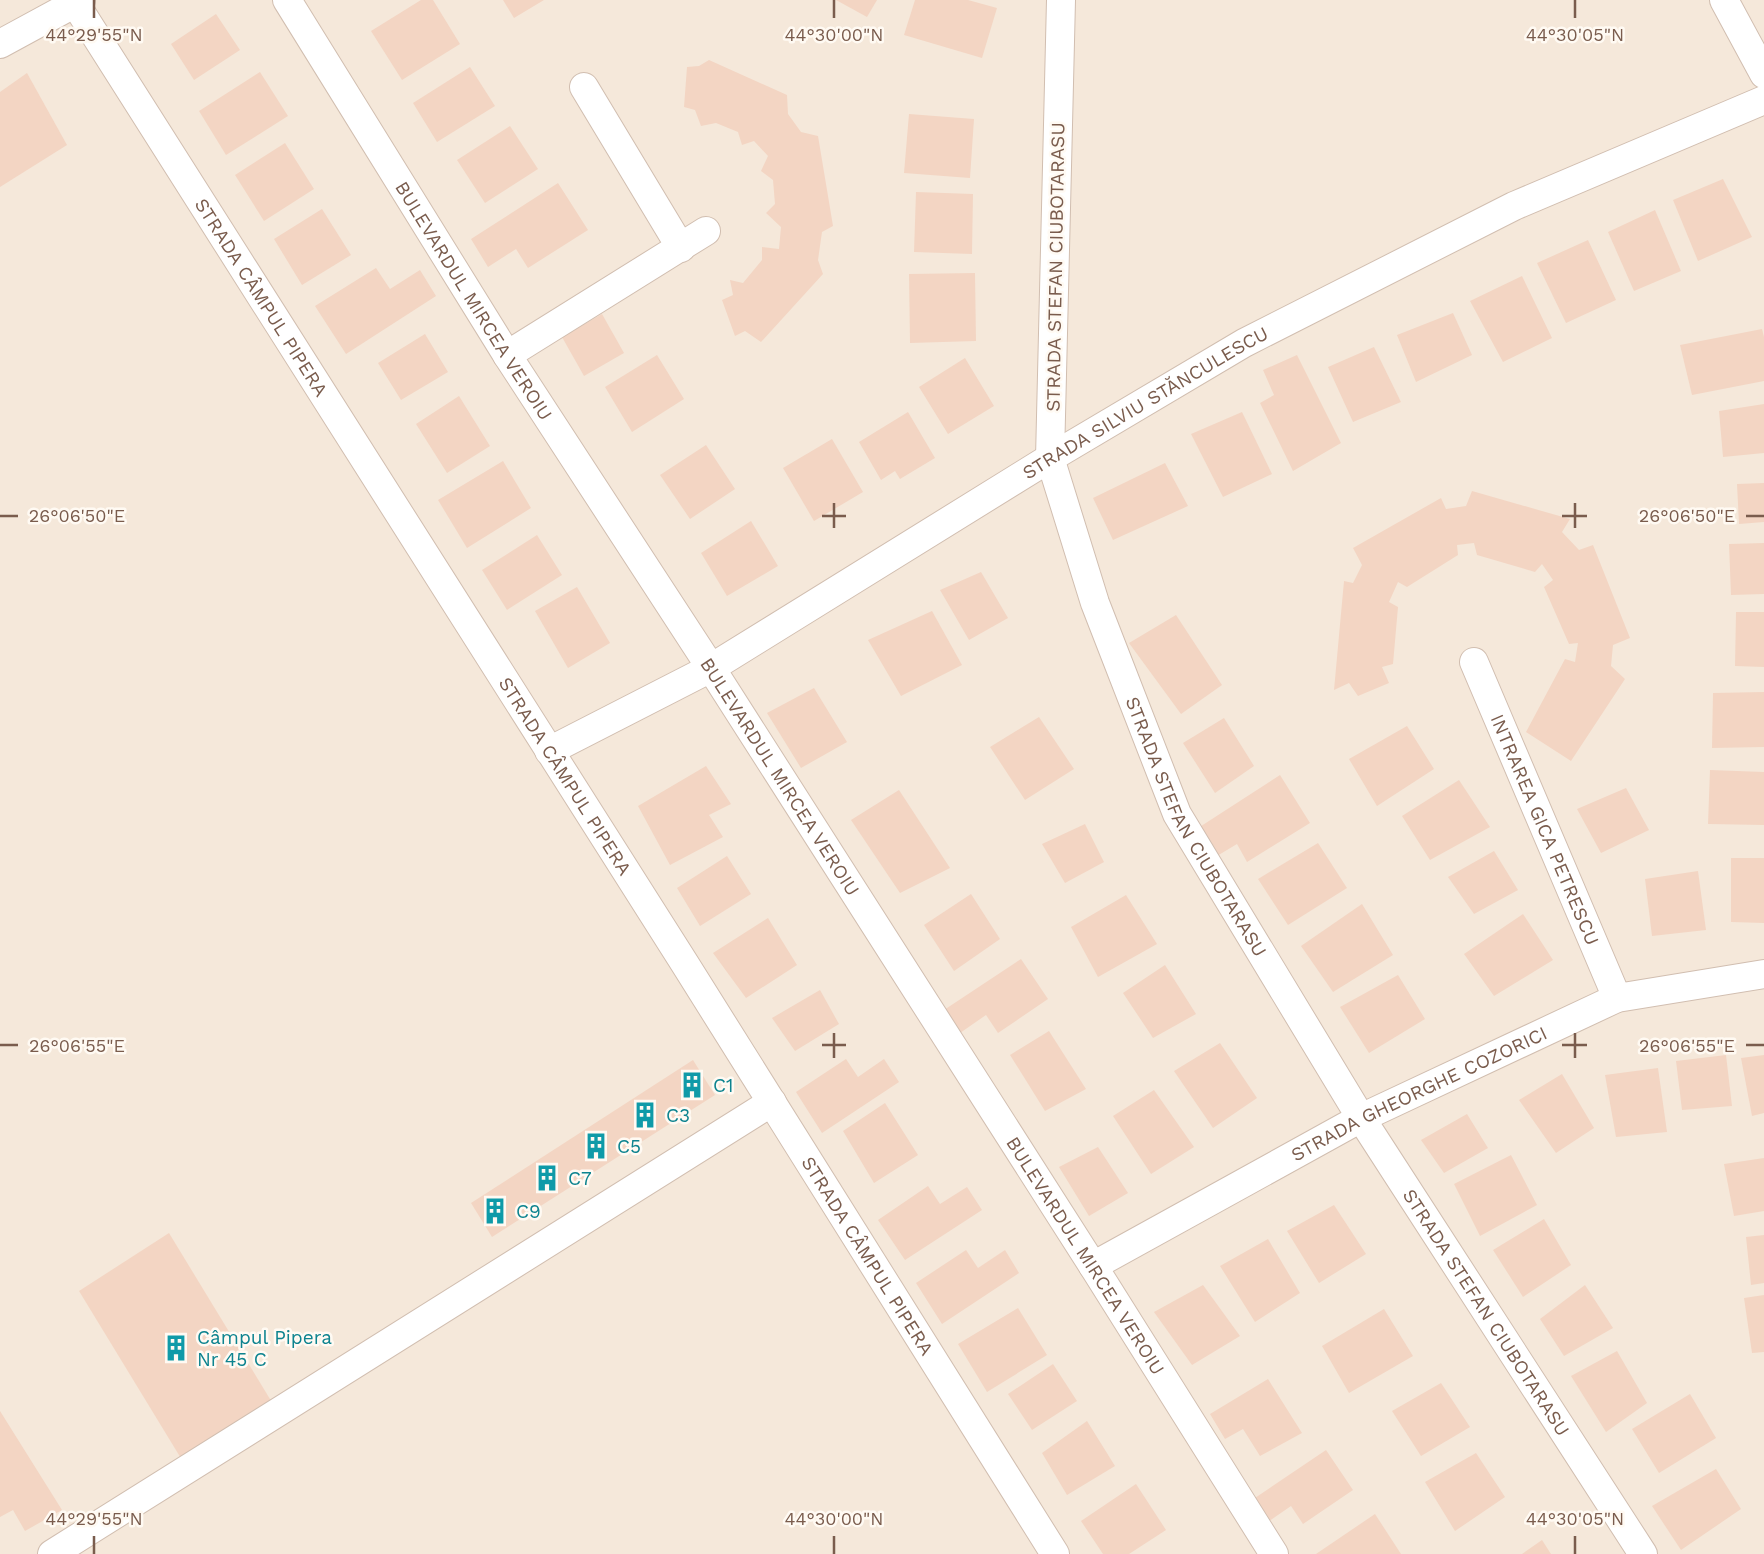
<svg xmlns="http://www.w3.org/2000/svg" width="1764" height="1554" font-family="'Work Sans',sans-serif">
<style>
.residential{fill:#f5e8da}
.building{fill:#f3d5c3}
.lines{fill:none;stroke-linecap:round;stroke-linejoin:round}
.minor-casing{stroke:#d1beb0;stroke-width:30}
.minor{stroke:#fff;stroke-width:28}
.ticks{fill:none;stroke:#7a5c4d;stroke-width:2.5}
.labels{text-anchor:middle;stroke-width:5;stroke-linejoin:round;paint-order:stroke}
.street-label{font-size:19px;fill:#7a5c4d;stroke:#fffaf3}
.culture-label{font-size:19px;fill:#0d838f;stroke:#fffaf3;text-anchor:start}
.ticks-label{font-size:18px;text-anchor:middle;fill:#7a5c4d;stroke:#fffaf3;stroke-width:5;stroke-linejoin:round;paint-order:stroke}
</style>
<rect width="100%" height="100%" fill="#fdf6ec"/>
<rect class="residential" x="0" y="0" width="1764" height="1554"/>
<g class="building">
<polygon points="421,0 433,0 460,44 402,80 371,31"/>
<polygon points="503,0 544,0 514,18"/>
<polygon points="836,0 877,0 867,17"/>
<polygon points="915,0 968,0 997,8 982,58 904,35"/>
<polygon points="216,14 240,50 194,80 171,44"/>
<polygon points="709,60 787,95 788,114 801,132 818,136 833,226 822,232 818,260 823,274 761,342 745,331 735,336 722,300 733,295 730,280 743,283 762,260 762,247 779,249 781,227 766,213 775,204 773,180 761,171 768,156 754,141 742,145 738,132 716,123 701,126 695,110 684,107 687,67 699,66"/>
<polygon points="470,67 495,106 437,142 413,103"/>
<polygon points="260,72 288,116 226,155 199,111"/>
<polygon points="27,73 67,145 0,187 0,92"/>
<polygon points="909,114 974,119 970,178 904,173"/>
<polygon points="510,126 538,169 485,203 457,160"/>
<polygon points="285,143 314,189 264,221 235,175"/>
<polygon points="1723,179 1752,237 1698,261 1673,200"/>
<polygon points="558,183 588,230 528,268 516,249 488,267 471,239"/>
<polygon points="916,192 973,194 972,254 914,252"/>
<polygon points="322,209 351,255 302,285 274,239"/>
<polygon points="1655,210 1681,271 1634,291 1608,232"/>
<polygon points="1588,240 1616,300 1566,323 1537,263"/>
<polygon points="376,268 390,289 420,270 436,296 346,354 315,306"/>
<polygon points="975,273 976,341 910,343 909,274"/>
<polygon points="1522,276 1552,338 1503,362 1470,301"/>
<polygon points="1453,313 1472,355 1416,382 1397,335"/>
<polygon points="602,314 624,353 584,376 562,337"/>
<polygon points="1762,329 1764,337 1764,381 1692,395 1680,345"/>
<polygon points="425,334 448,372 401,400 378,363"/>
<polygon points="1374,347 1401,402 1353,422 1328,367"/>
<polygon points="657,355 684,399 632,432 605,387"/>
<polygon points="1297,355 1341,443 1293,471 1260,403 1274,395 1263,370"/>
<polygon points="965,358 994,406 948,434 919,387"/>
<polygon points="459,396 490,446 447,473 416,424"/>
<polygon points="1764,404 1764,453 1723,457 1719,411"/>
<polygon points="908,412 935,458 900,479 895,471 881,480 859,442"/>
<polygon points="1242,412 1272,474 1223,497 1191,434"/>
<polygon points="832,439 863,492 814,521 783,468"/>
<polygon points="706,445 735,489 690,519 660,475"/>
<polygon points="503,461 531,508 467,548 438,500"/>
<polygon points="1165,463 1188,506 1113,540 1093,498"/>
<polygon points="1764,483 1764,522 1739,524 1737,484"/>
<polygon points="1472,491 1570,519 1562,532 1579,550 1593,545 1630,638 1613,645 1611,666 1625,679 1571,761 1526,732 1565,659 1575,662 1578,643 1569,644 1544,587 1553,580 1542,564 1535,572 1477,555 1474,543 1457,545 1458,555 1407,587 1398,582 1389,602 1398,607 1393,664 1382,667 1389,683 1358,696 1349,683 1334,690 1344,581 1353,583 1362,565 1353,548 1441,498 1446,509 1466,506"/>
<polygon points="751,521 778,566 727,596 701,553"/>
<polygon points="537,535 562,575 507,610 482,570"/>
<polygon points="1764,543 1764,594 1731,595 1729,544"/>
<polygon points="981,572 1008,618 969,640 940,590"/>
<polygon points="577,587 610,643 568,668 535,611"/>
<polygon points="932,611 962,665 901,696 868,640"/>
<polygon points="1736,612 1764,612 1764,667 1735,666"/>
<polygon points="1176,615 1222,685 1181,714 1129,643"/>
<polygon points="814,688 847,742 801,768 767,713"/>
<polygon points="1764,692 1764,747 1712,748 1713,693"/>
<polygon points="1039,717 1074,769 1025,800 990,747"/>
<polygon points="1224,718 1254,766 1215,793 1183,743"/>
<polygon points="1407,726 1434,769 1377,806 1349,759"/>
<polygon points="706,766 731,804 709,815 723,837 670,865 638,806"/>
<polygon points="1710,770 1764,772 1764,825 1708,824"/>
<polygon points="1280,775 1310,823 1247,862 1237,844 1212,859 1195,830"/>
<polygon points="1459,780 1490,827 1430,860 1402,816"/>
<polygon points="1626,788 1649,830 1601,853 1577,809"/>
<polygon points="899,790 950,868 900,893 851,820"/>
<polygon points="1085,824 1104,862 1065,883 1042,844"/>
<polygon points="1318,843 1347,888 1288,925 1258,879"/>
<polygon points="1494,851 1518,890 1474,914 1448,877"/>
<polygon points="727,856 751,894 700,926 677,888"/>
<polygon points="1731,858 1764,858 1764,923 1731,922"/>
<polygon points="1698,871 1706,930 1652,936 1645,879"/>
<polygon points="971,894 1000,939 954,971 924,925"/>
<polygon points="1126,895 1157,944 1098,977 1071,927"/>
<polygon points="1362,904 1393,955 1333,992 1301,946"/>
<polygon points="1523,914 1553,960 1494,996 1464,954"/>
<polygon points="768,918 797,965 746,998 713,953"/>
<polygon points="1021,959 1048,999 998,1033 986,1015 960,1033 944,1010"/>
<polygon points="1165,965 1196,1014 1153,1038 1123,993"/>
<polygon points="1398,975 1425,1019 1369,1053 1340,1007"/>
<polygon points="820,990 839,1024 795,1051 772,1018"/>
<polygon points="1049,1031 1086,1089 1045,1111 1010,1055"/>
<polygon points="1220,1043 1257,1098 1213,1128 1174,1071"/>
<polygon points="1726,1055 1732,1106 1682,1110 1676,1061"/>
<polygon points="1764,1055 1764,1113 1752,1116 1741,1058"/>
<polygon points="846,1059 858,1077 884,1059 899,1082 822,1133 796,1092"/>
<polygon points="693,1060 715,1095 492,1237 471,1203"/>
<polygon points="1658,1068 1667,1132 1616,1137 1605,1075"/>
<polygon points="1562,1074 1594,1128 1556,1153 1519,1100"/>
<polygon points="1154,1090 1194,1147 1151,1174 1113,1116"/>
<polygon points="885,1103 918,1155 874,1183 843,1131"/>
<polygon points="1467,1114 1488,1148 1444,1173 1421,1140"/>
<polygon points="1098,1147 1128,1193 1089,1216 1059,1167"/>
<polygon points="1511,1155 1537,1205 1480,1236 1454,1184"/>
<polygon points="1764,1158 1764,1211 1734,1216 1724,1164"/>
<polygon points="928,1186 940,1204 967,1187 982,1210 905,1260 878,1220"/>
<polygon points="1334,1205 1366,1254 1319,1283 1287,1231"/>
<polygon points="1544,1219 1571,1265 1523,1297 1493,1250"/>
<polygon points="169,1233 273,1404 182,1460 79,1291"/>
<polygon points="1764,1235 1764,1283 1751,1285 1746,1237"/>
<polygon points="1268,1239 1300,1293 1255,1322 1220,1266"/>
<polygon points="966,1250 978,1268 1005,1250 1019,1273 942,1324 916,1283"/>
<polygon points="1203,1285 1240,1336 1192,1365 1154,1312"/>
<polygon points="1585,1285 1613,1328 1564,1356 1540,1319"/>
<polygon points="1764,1295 1764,1352 1752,1353 1744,1298"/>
<polygon points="1018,1308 1047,1355 987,1392 958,1344"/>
<polygon points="1384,1309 1413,1356 1349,1393 1322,1346"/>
<polygon points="1617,1351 1647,1403 1606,1432 1571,1376"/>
<polygon points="1053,1364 1077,1401 1032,1430 1008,1394"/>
<polygon points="1268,1379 1302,1433 1260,1456 1243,1429 1225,1439 1210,1414"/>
<polygon points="1441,1383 1470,1427 1421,1456 1392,1411"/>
<polygon points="1690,1394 1716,1438 1659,1473 1632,1429"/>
<polygon points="0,1411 62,1510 25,1531 13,1510 0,1517"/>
<polygon points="1087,1421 1115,1466 1067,1495 1042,1453"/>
<polygon points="1326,1450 1353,1490 1303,1524 1291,1506 1265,1524 1249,1502"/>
<polygon points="1476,1453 1505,1497 1455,1531 1425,1482"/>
<polygon points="1716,1469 1741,1509 1681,1550 1652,1506"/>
<polygon points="1136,1484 1166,1530 1129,1554 1103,1554 1081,1521"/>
<polygon points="1375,1514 1401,1554 1316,1554"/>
<polygon points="1542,1540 1551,1554 1522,1554"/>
</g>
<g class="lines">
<g class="minor-casing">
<g id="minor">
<path id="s1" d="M73,0L685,964L1055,1554"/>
<path id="s2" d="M287,0L507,355L711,668L1093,1266L1274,1554"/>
<path id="s3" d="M1061,0L1050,458L1095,603L1177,814L1361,1118L1643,1554"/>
<polyline points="1724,0 1764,74"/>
<polyline points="0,44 81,0"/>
<polyline points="584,87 681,248"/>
<polyline points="507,355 706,231"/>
<path id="s4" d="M1474,662L1617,998"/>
<path id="s5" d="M549,751L711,668L1050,458L1244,343L1514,206L1764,100"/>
<path id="s6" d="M1093,1266L1361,1118L1617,998L1764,974"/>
<polyline points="52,1554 772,1102"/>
</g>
</g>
<use href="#minor" class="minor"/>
</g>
<path class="ticks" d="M94,0V18M834,0V18M1575,0V18M834,503V528M1575,503V528M0,516H18M822,516H846M1562,516H1587M1746,516H1764M834,1033V1058M1575,1033V1058M0,1045H18M822,1045H846M1562,1045H1587M1746,1045H1764M94,1536V1554M834,1536V1554M1575,1536V1554"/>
<defs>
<g id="building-bare" transform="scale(2.1)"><path d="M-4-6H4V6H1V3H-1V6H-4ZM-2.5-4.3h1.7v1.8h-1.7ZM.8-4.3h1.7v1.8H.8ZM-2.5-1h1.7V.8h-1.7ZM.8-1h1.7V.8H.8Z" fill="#0f9aa8" stroke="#fffaf3" stroke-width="2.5" paint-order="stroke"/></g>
</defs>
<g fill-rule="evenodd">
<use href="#building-bare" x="692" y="1085"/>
<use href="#building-bare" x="645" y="1115"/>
<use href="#building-bare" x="596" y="1146"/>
<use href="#building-bare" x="547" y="1178"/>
<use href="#building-bare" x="495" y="1211"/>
<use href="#building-bare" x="176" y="1348"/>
</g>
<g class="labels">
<g class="street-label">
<text transform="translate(1055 267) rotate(-89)" y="7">STRADA STEFAN CIUBOTARASU</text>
<text dy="7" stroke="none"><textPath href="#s1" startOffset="352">STRADA CÂMPUL PIPERA</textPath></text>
<text dy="7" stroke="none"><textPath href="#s2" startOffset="354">BULEVARDUL MIRCEA VEROIU</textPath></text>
<text dy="7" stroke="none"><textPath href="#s5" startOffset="691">STRADA SILVIU STĂNCULESCU</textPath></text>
<text dy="7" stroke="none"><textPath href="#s1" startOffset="919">STRADA CÂMPUL PIPERA</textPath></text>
<text dy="7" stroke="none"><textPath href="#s2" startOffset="920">BULEVARDUL MIRCEA VEROIU</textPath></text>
<text dy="7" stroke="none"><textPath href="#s3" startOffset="856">STRADA STEFAN CIUBOTARASU</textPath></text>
<text dy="7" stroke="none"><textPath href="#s4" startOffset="182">INTRAREA GICA PETRESCU</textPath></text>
<text dy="7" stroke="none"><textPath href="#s6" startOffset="369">STRADA GHEORGHE COZORICI</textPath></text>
<text dy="7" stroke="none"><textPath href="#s2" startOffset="1488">BULEVARDUL MIRCEA VEROIU</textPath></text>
<text dy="7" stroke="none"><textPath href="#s1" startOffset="1486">STRADA CÂMPUL PIPERA</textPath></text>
<text dy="7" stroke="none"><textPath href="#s3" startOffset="1423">STRADA STEFAN CIUBOTARASU</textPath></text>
</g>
<g class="culture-label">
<text x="713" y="1092">C1</text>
<text x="666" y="1122">C3</text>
<text x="617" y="1153">C5</text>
<text x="568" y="1185">C7</text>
<text x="516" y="1218">C9</text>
<text x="197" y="1344">Câmpul Pipera<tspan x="197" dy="22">Nr 45 C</tspan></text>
</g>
</g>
<g class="ticks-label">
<text x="94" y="41">44°29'55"N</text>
<text x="834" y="41">44°30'00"N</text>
<text x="1575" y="41">44°30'05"N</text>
<text x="1687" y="522">26°06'50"E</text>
<text x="77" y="522">26°06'50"E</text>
<text x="77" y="1052">26°06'55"E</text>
<text x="1687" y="1052">26°06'55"E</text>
<text x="94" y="1525">44°29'55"N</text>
<text x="834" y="1525">44°30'00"N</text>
<text x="1575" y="1525">44°30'05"N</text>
</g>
</svg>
